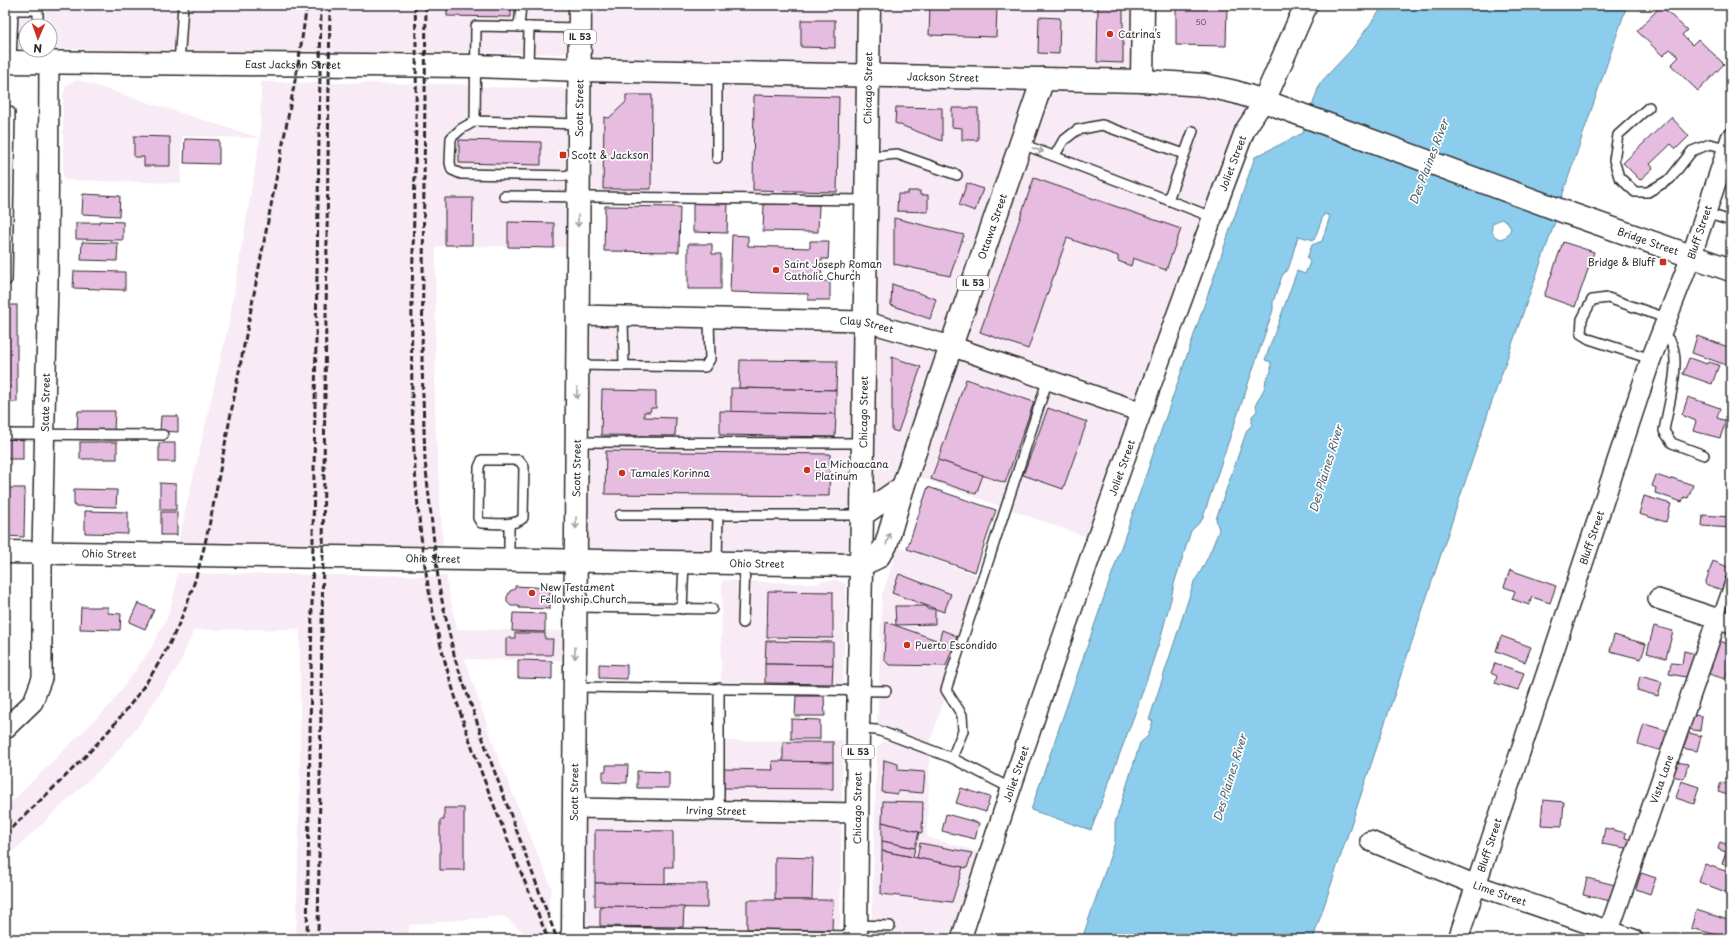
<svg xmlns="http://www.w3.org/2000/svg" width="1736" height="944" font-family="'Playpen Sans',sans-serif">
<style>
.built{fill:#f8ebf6}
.water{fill:#8ccded;stroke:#658c9f;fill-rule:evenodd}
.building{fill:#e7bce1;stroke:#2b2b2b}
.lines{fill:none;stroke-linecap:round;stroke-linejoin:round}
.lane-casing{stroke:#2b2b2b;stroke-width:12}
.street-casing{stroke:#2b2b2b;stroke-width:22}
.secondary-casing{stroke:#2b2b2b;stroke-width:25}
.primary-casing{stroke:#2b2b2b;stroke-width:25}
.lane{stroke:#fff;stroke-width:9}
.street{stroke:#fff;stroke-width:19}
.secondary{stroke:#fff;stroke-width:22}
.primary{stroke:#fff;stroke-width:22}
.rail{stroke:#2b2b2b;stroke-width:3;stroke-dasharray:6 3;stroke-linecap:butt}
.oneway{stroke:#a0a0a0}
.poi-dot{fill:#c8321e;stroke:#fff;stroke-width:1.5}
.labels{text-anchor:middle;stroke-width:3.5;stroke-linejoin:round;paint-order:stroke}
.number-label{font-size:8px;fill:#5a4f58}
.shield{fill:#fff;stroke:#6b6b6b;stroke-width:1}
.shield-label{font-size:9px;font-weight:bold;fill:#2b2b2b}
.poi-label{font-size:10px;fill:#2b2b2b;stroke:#fff;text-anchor:start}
.street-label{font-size:10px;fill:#2b2b2b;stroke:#fff}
.water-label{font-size:11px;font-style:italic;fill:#485c65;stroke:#fff}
</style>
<rect width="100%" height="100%" fill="#fff"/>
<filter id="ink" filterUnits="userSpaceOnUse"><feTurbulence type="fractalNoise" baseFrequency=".025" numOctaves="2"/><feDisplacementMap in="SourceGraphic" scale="8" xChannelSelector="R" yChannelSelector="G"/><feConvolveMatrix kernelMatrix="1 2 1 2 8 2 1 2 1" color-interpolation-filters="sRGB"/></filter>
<g filter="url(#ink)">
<g class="built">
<polygon points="5,5 573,5 568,48 563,54 451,52 437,55 50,49 50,26 26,26 26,49 5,48"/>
<polygon points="581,5 867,5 867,74 581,66"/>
<polygon points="870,5 1143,5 1141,81 869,75"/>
<polygon points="580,68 868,76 865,200 576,197"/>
<polygon points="869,77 1042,83 950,344 865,320"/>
<polygon points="77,80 260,138 261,82 460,84 485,87 562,88 568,92 576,197 574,247 436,246 435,420 443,547 178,543 229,322 260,138 182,136 181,183 63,180 63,95 66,85"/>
<polygon points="1044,82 1142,83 1263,102 1095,540 910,474"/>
<polygon points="578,316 863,322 860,564 575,558"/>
<polygon points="864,322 949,346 903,487 863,514"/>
<polygon points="898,547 986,578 928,748 877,728 882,595"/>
<polygon points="177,573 447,576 447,584 457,629 573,631 573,660 465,659 499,760 552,889 549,898 548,939 531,939 504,916 409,925 409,939 296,939 300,785 300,629 194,630 179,665 137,728 109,761 5,859 5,808 111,704 150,650 168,616 175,590"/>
<polygon points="722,580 817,584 821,581 837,580 846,584 843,691 721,690"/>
<polygon points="843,740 840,928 834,931 574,931 575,810 719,811 720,741"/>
<polygon points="884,741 930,752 927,837 987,854 958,939 871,939 877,747"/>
<polygon points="575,935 819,939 575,939"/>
</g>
<path class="water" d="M1384,5H1627L1561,199L1555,222L1490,407L1313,939H1082L1115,842V823L1140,743L1148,736L1153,721L1149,720L1194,582C1205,566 1212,548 1219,530L1216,519L1247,430L1252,425V416L1257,411L1256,404L1265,387L1266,379L1271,372V362L1265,360L1297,271L1305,274L1310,262L1307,258L1312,245L1322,241L1330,216L1324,214L1314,240L1298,236L1289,267L1282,276L1273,302V310L1202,520L1191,531L1174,584L1171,599L1160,640L1137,708L1091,830L1031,810L1255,157L1303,133L1320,83L1352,49ZM1501,219L1507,221L1511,229L1506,237L1500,239C1492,236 1490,230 1493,223Z"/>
<g class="building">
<polygon points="447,5 511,5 511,17 447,16"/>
<polygon points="930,5 997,5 996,37 929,35"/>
<polygon points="1098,5 1123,6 1123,63 1097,62"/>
<polygon points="1176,5 1227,5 1226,46 1176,45"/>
<polygon points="1661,6 1687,30 1682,35 1692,45 1698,39 1724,64 1698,91 1671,65 1679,57 1670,49 1663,56 1637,31"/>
<polygon points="1039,17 1060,18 1059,54 1038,53"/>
<polygon points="801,20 835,20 835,48 801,47"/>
<polygon points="626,95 652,95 651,189 603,189 604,117 609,118 626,102"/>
<polygon points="754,95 839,97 837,192 753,190"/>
<polygon points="896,107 942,108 942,141 895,123"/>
<polygon points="952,108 978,108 978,140 962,140 962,128 952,127"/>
<polygon points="1671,117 1689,136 1676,149 1671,144 1650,164 1653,168 1640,180 1623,163"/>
<polygon points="134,136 170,137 170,166 144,166 144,157 134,157"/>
<polygon points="185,139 219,140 219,164 184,163"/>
<polygon points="459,140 541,142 541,165 459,163"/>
<polygon points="1034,178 1181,229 1166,270 1133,258 1131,266 1118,261 1118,256 1067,238 1028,349 980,332"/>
<polygon points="967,183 983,189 975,211 959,205"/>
<polygon points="908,191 920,191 920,195 928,195 928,212 897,211 898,194 908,194"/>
<polygon points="83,194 120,196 119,216 82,214"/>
<polygon points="445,198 473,198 472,245 445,245"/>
<polygon points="693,203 728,204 727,233 693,232"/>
<polygon points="764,204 819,205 818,232 763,231"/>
<polygon points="605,206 680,207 679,252 604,251"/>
<polygon points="894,218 964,235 950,276 894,264"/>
<polygon points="99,221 123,222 123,240 76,239 76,223 99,223"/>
<polygon points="508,222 554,223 554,248 508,247"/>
<polygon points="732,235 748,236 748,246 810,248 810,241 829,241 828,259 822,259 821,281 830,281 830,300 808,300 808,294 730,292"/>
<polygon points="82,242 118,243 117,261 81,260"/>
<polygon points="1563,242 1594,252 1575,307 1544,296"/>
<polygon points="688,244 712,244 712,254 721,254 721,289 688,289"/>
<polygon points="74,271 125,272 125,290 73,288"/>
<polygon points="892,284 936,299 930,319 891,305"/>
<rect x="5" y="305" width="12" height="97"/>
<polygon points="1697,336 1731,348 1731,360 1729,366 1692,353"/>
<polygon points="892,357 921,367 898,432 892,430"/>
<polygon points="1689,358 1707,364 1708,362 1719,365 1712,384 1683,374"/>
<polygon points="740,360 837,361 836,390 739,388"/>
<polygon points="966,379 1034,402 1005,483 938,460"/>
<polygon points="731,388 836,390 836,414 731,412"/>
<polygon points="602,390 656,391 656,408 651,408 650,412 644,412 644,417 676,418 675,436 601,435"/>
<polygon points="1688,397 1720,408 1717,418 1726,421 1720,438 1693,431 1696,421 1682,415"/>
<polygon points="1048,408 1087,422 1063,489 1023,475"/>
<polygon points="78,411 115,411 114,431 77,430"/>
<polygon points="720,411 836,414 835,437 720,435"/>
<polygon points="161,416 178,416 178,432 160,431"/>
<rect x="5" y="439" width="18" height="20"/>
<rect x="80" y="442" width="37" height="17"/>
<rect x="159" y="443" width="16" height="19"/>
<polygon points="606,451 830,454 829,496 605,494"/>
<polygon points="938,460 983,475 976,494 931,479"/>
<polygon points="1656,475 1671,480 1672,478 1693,485 1688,498 1684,497 1682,502 1655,493 1656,488 1652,486"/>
<polygon points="160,483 176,484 176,510 160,510"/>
<polygon points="928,487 996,510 975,572 907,549"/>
<polygon points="5,488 25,488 24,537 5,536"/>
<polygon points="74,489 117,490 116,507 74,506"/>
<polygon points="1644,496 1671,504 1666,522 1639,514"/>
<polygon points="85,511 128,512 128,534 85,533"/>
<rect x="161" y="512" width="16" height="23"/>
<polygon points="1703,515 1731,517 1731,528 1702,526"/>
<polygon points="1713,561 1730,568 1722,590 1705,584"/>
<polygon points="1510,570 1556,586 1550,603 1532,597 1529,605 1512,599 1515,591 1504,587"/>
<polygon points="899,574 951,594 944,612 892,593"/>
<polygon points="515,586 550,588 550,609 519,608 519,606 511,606 507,602 507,597 510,591 515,589"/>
<polygon points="768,591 833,592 833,638 767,637"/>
<polygon points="138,603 154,610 145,629 129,622"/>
<polygon points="895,606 927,606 927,609 935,609 935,624 896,625"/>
<polygon points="81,607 108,607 108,613 121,614 120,630 80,629"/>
<polygon points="513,613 545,614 545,632 512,631"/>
<polygon points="886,622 939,641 942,630 957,636 946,666 889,665 884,659"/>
<polygon points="1654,626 1673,631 1666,658 1647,653"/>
<polygon points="515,633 545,633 545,639 553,639 552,655 506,655 506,638 515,638"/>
<polygon points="1614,635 1646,644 1641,659 1610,651"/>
<polygon points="1501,636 1531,647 1525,662 1496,651"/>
<polygon points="1717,640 1731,645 1731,659 1725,679 1706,673"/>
<polygon points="766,641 833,642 833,665 765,664"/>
<polygon points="1684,651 1696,654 1692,678 1669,674 1671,663 1682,664"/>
<polygon points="518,660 552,661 552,679 518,678"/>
<polygon points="1495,663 1524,673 1518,690 1495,683 1497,676 1491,673"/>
<polygon points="599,664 627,665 627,679 599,678"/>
<polygon points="765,664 833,665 832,684 765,683"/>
<polygon points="1640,676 1662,682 1658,696 1637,690"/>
<polygon points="796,696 824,696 825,716 795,716"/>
<polygon points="1690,715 1702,716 1700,731 1688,729"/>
<polygon points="791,719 820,720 820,739 791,739"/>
<polygon points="1644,724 1672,732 1666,752 1638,744"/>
<polygon points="1686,732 1701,736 1697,751 1682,748"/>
<rect x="783" y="742" width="50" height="20"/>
<polygon points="884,760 898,764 898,770 925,772 923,793 898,791 898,794 882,792"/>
<polygon points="772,761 833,762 833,789 724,788 724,769 773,770"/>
<polygon points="1676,762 1688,764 1684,779 1673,776"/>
<polygon points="606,765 628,765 627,783 603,782 603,771 606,771"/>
<polygon points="637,771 669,772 669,788 637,788"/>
<polygon points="1681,781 1699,787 1694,804 1676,798"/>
<polygon points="1721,782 1731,785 1731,796 1718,792"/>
<polygon points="961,788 990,797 986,812 956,803"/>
<polygon points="1543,800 1564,802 1562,826 1541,825"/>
<polygon points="883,801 923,802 922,833 882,822"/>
<polygon points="444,808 464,808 464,870 440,870 440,820 444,820"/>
<polygon points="946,814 979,823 975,839 942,831"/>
<polygon points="882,822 919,832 915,848 882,841"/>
<polygon points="1605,828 1626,833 1625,838 1632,840 1631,849 1602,844"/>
<polygon points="595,830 673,831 673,867 665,867 665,884 595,883"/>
<polygon points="882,841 915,848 913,857 882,851"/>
<polygon points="1720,842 1731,846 1731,867 1722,864 1726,852 1718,849"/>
<polygon points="920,843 972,853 967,868 917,858"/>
<polygon points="882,851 963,867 952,902 881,894"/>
<polygon points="775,857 813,858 812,900 775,900"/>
<polygon points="1705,864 1731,873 1731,894 1699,882"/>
<polygon points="1641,873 1656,878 1650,894 1636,889"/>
<polygon points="1587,878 1615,885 1611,901 1583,895"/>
<polygon points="595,883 707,884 707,908 595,906"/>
<polygon points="747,900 833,900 832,930 747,929"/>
<polygon points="600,906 684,907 683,927 600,926"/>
<polygon points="1696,910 1731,921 1728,938 1691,928"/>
</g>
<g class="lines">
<g class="lane-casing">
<g id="lane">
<polyline points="5,10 38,10"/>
<polyline points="38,26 38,5"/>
<polyline points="519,27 521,5"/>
<polyline points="11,62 13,10"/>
<polyline points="179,64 183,5"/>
<polyline points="528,68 529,27"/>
<polyline points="717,72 717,158"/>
<polyline points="1649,107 1618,135 1614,160 1619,177 1635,192 1648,192 1670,179 1692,151 1710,144 1730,149"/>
<polyline points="5,109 10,112 7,280"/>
<polyline points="475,121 461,129 451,138 450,163 452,170 461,174 578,176"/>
<polyline points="579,124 475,121 476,26 580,28"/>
<polyline points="1022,144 1168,200 1193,131"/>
<polyline points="1055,155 1063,141 1077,130 1102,125 1184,154"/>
<polyline points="866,157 897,154 957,175"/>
<polyline points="504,196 866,200"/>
<polyline points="1168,200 1212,217"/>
<polyline points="1706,213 1731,221"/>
<polyline points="623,317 624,366"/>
<path d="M1660,334C1664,336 1668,338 1670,341C1683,359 1667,410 1664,431L1672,443L1704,455"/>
<polyline points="1651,359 1589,339 1581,334 1582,319 1592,300 1608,298 1666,318"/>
<polyline points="577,365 705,367 710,359 709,318"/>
<polyline points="5,434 163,435"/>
<polyline points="577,442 862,443"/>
<path d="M482,460H519L524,467L523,518C513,527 494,523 481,523L478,518L479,467Z"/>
<polyline points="620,515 862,515"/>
<polyline points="509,558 509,524"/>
<polyline points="717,562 718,515"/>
<polyline points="576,607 712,609"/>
<polyline points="682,609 684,562"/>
<polyline points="1717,619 1731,579"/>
<polyline points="743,623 745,563"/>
<polyline points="575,687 886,691"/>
<polyline points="858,729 877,730 952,758 1010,788"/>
<polyline points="952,758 963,731 962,715 946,690 1048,379"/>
<polyline points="719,810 719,688"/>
<polyline points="856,925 890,926"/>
<polyline points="573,932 856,936"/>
</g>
</g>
<g class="street-casing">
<g id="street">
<path id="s1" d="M578,315L863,321L951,346L1141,412"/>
<polyline points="1658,599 1731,623"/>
<path id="s2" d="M5,729L33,702L42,678V551L48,281L49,62"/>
<path id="s3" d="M574,808L858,813"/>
<path id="s4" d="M1370,841L1476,885L1633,939"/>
<path id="s5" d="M961,939C1050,668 1144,398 1245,130L1264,101"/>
<path id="s6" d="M1458,939L1651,359L1691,257L1731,138"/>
<path id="s7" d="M1606,939L1717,619"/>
</g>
</g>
<g class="secondary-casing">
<g id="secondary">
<path id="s8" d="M5,62L475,66L580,70L1043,79"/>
<path id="s9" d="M1142,81L1204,85L1235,92L1264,101L1565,212L1731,270"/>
<polyline points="1264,101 1306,5"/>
<path id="s10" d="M862,515L869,5"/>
<path id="s11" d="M5,552L861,565"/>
</g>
</g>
<g class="primary-casing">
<g id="primary">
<path id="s12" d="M861,565L878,557L886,545L903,487L951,346L1043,79L1142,81L1143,5"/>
<path id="s13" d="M571,939L573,932L580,5"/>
<path id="s14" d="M856,939L858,729L862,515L903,487"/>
</g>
</g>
<use href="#lane" class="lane"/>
<use href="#street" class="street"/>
<use href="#secondary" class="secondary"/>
<use href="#primary" class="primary"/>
<g class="rail">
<path d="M415,5C422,198 396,393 428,585C448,706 503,826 548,939"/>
<polyline points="426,5 422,363 425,461 439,587 455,659 491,762 557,939"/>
<path d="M5,834C70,772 139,712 177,628C197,584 207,538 216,491L298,65L307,5"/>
<polyline points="307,939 321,5"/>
<polyline points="318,939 330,5"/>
</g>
</g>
<defs><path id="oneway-shaft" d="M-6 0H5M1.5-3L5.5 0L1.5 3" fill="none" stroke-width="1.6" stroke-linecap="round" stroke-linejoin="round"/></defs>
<g class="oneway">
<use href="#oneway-shaft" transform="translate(1038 150) rotate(19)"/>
<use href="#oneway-shaft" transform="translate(578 221) rotate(90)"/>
<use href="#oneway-shaft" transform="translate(577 393) rotate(90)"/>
<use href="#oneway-shaft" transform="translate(576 523) rotate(90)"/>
<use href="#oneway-shaft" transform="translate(888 539) rotate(-72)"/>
<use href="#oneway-shaft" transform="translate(575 653) rotate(90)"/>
</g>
</g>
<g class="poi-dot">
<circle cx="1110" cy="34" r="4"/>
<rect x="559" y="151" width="8" height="8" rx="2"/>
<rect x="1659" y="258" width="8" height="8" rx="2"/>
<circle cx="776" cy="270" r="4"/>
<circle cx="807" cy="470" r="4"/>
<circle cx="622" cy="473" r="4"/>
<circle cx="532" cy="593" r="4"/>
<circle cx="907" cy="645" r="4"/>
</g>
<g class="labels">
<g class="number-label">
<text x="1201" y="25">50</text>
</g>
<g class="shield">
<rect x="564" y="30" width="32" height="14" rx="3"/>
<rect x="957" y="276" width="32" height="14" rx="3"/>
<rect x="842" y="745" width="32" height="14" rx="3"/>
</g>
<g class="shield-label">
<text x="580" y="40">IL 53</text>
<text x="973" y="286">IL 53</text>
<text x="858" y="755">IL 53</text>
</g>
<g class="poi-label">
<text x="1118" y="38">Catrina’s</text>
<text x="571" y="159">Scott &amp; Jackson</text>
<text x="1655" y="266" text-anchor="end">Bridge &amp; Bluff</text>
<text x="784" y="268">Saint Joseph Roman<tspan x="784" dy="12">Catholic Church</tspan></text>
<text x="815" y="468">La Michoacana<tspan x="815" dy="12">Platinum</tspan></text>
<text x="630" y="477">Tamales Korinna</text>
<text x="540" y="591">New Testament<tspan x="540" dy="12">Fellowship Church</tspan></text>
<text x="915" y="649">Puerto Escondido</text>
</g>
<g class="street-label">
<text dy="4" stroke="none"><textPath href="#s8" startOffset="288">East Jackson Street</textPath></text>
<text dy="4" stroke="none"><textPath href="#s8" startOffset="938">Jackson Street</textPath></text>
<text dy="4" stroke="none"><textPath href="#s10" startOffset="427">Chicago Street</textPath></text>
<text dy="4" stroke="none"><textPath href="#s13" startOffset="831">Scott Street</textPath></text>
<text dy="4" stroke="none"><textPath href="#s5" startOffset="822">Joliet Street</textPath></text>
<text dy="4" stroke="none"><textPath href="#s12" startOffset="369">Ottawa Street</textPath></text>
<text dy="4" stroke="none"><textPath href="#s6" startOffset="747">Bluff Street</textPath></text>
<text dy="4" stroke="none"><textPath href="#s9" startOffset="533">Bridge Street</textPath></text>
<text dy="4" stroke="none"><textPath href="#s1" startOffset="289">Clay Street</textPath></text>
<text dy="4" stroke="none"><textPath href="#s2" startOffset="340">State Street</textPath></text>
<text dy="4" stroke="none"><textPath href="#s10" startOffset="103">Chicago Street</textPath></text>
<text dy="4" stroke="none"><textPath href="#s5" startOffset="498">Joliet Street</textPath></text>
<text dy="4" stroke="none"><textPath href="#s13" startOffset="471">Scott Street</textPath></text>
<text dy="4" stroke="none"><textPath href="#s6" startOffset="423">Bluff Street</textPath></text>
<text dy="4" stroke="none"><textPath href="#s11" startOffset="104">Ohio Street</textPath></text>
<text dy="4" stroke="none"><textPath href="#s11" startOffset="428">Ohio Street</textPath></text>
<text dy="4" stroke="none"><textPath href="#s11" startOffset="752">Ohio Street</textPath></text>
<text dy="4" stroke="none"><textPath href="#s5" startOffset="174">Joliet Street</textPath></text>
<text dy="4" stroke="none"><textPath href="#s7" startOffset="169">Vista Lane</textPath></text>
<text dy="4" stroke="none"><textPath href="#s13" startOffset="147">Scott Street</textPath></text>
<text dy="4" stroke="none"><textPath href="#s14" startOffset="131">Chicago Street</textPath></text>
<text dy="4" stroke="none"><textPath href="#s3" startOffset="142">Irving Street</textPath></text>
<text dy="4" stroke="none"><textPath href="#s6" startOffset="99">Bluff Street</textPath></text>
<text dy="4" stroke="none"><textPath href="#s4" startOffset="140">Lime Street</textPath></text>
</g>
<g class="water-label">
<text transform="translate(1429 162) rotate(-69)" y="4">Des Plaines River</text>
<text transform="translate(1326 469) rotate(-73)" y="4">Des Plaines River</text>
<text transform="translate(1230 778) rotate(-73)" y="4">Des Plaines River</text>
</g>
</g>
<rect width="1736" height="944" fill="none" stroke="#fff" stroke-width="20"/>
<rect x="10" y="10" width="1716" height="924" fill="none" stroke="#2b2b2b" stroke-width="1.5" filter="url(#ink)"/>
<g transform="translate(38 38) rotate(182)"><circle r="19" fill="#ffffff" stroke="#aaaaaa"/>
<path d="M0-3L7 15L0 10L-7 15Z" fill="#c8321e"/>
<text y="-6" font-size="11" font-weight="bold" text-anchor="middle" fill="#2b2b2b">N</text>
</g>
</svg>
